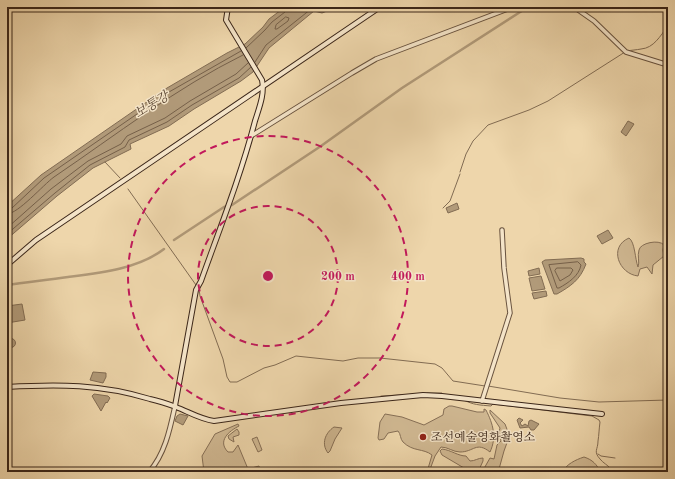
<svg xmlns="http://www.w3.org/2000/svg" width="675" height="479" font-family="'Old Standard TT','Noto Serif KR',serif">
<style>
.green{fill:#d0b892;stroke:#866f56}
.water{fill:#b19a79;stroke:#826c53}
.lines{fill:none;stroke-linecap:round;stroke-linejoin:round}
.shore{stroke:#766049;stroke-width:1}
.stream{stroke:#826c53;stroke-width:1}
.canal{stroke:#b19a79;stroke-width:2.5}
.tertiary-casing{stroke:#68523e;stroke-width:5.5}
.secondary-casing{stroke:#3b2619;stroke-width:6}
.tertiary{stroke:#f4e4c8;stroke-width:3.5}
.secondary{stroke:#f4e4c8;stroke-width:4}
.ring{fill:none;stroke:#c2185b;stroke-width:2;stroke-dasharray:7 5}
.poi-dot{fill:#8f2418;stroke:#f4e4c8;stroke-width:1.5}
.labels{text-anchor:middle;stroke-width:3;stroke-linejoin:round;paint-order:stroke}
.poi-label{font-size:12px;fill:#3b2619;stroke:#f4e4c8;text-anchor:start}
.water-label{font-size:13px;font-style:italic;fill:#5e4936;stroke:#f4e4c8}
.centre{fill:#c2185b;stroke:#f4e4c8;stroke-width:2}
.ring-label{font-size:12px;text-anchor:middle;font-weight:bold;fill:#c2185b;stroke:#f4e4c8;stroke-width:3;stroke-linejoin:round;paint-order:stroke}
</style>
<rect width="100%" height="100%" fill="#eed6ab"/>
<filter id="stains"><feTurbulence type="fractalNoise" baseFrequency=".005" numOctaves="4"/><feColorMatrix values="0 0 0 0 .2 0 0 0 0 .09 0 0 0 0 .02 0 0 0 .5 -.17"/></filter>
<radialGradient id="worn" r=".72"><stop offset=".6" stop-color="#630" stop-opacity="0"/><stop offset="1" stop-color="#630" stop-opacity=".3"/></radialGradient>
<g class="green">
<path d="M629 238C635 242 635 259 638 267 640 262 637 256 639 250 640 243 659 239 664 245L663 250 664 256 653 265 652 274 647 267 640 269 638 276C619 274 608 247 629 238Z"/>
<path d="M449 406H452L477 412H484V409L486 410C493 424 497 437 490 452 476 441 474 452 460 452 453 452 448 447 441 447L435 456 429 472H427L432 455C423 448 413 452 403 442 400 439 401 434 398 431L388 433 384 439 379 440 378 438 380 422 385 414 402 417 424 425 443 415 444 409Z"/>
<polygon points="490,410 505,424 508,432 508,440 504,451 499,469 495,472 482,472 490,458 494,459 497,445 501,441 499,432 500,428 490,413"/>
<path d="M238 424 239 426C229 431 217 441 228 452H233L238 445 248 469 259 466 261 472H259L258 470 252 472H204L202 456 215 434Z"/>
<path d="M334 427 342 428 335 439 330 451 328 453C321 444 325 433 334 427Z"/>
<polygon points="237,429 239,432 239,435 233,437 234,442 229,439 228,436"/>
<polygon points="257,437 262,450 258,452 252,439"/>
<path d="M442 449C451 450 458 456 466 456L470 461C475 461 478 458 483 458V461L478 472H466L464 468 442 455 440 451Z"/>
<path d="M584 457C593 460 596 464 601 472H562C567 464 575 460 584 457Z"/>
</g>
<g class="water">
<polygon points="285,7 337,7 322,13 314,11 269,48 253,72 241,81 194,109 169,126 130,144 131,149 93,168 57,196 7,239 7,206 41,175 167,88 227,53 245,44 263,27 269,19"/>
<polygon points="628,121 634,124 626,136 621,132"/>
<polygon points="457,203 459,209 448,213 446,208"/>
<polygon points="608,230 613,238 602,244 597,236"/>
<path d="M581 258 584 259V262L586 264C580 280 571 286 557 294H554L542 262 545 260Z"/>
<polygon points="539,268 540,274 529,276 528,271"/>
<polygon points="541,276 545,289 532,291 529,278"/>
<polygon points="546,291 547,296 534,299 532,293"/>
<polygon points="22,304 25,320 7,323 7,306"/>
<circle cx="11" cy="343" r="4.5"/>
<polygon points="93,372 106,373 106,377 103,383 90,380"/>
<polygon points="94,394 108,396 110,398 107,403 106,402 101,411 92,396"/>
<polygon points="180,414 188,416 183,425 175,421 177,416"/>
<polygon points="519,418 523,420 520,423 522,426 525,424 528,426 529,421 531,420 539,424 534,430 531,430 529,427 520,428 517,420"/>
</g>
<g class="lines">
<g class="shore">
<polygon points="286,17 289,18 288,21 277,29 275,29 276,25"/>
<polyline points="246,48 265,30 272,22 285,12 287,7"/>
<path d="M255 62 266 45 311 9C316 6 321 9 326 7"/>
<polyline points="7,209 12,208 44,178 169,92 241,51"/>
<path d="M7 214C18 214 43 185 54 177 116 135 176 88 243 55"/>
<polyline points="7,228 51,189 88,161 121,144 127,136 165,118 190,101 236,74 248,63"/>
<polyline points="7,234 55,193 90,165 125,147 129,140 167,122 192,105 239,78 251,67"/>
<path d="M578 262 581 265C579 276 568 283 559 288H557L549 265Z"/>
<polygon points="557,268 571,268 573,270 570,275 560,281 555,271"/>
</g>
<g class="stream">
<path d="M627 51C632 50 636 50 641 49 654 48 660 36 668 26"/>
<polyline points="105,162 120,178"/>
<polyline points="460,172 466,154 473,141 488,125 529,110 548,101 625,52"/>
<polyline points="128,189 196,285"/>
<polyline points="443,208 450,201 460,174"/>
<polyline points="199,289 200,296 223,359 227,377 230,382 237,382 264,368 275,365 296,356 343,361 358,358 380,358 435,364 442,368 453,381 485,386"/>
<polyline points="488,386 560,398 599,402 668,400"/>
<polyline points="427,393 442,393 442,394"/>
<polyline points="381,396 418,394"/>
<path d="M464 400C473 405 480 405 491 406L493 404 592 416 599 420 600 422C599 429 599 435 598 441 598 450 593 451 600 459 603 463 608 465 612 470H624L668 467"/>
<polyline points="598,454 601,456 615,458"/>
</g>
<g class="canal">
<polyline points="174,240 224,207 232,205 321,146 402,88 528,7"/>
<path d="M7 285C27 282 48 280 68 277 100 273 138 269 164 249"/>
</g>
<g class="tertiary-casing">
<g id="tertiary">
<polyline points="574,7 594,21 626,52 668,65"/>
<polyline points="251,136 352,73 376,59 513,7"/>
<polyline points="482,401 510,313 504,268 502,230"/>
<path d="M149 472C165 454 170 429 175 406"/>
</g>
</g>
<g class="secondary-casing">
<g id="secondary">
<polyline points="7,265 36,240 380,7"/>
<path d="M7 387C58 384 101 384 150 399 159 401 168 404 176 407 189 412 200 419 214 421L341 403 423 395 442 396 602 414"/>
<path d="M175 406 196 290 201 281C220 228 241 175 255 121 259 108 265 94 262 80L226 20 228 7"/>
</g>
</g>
<use href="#tertiary" class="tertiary"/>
<use href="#secondary" class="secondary"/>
</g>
<g class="ring">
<circle cx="268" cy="276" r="70"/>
<circle cx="268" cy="276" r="140"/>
</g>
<circle class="poi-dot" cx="423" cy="437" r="4"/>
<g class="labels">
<g class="poi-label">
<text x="431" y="441">조선예술영화촬영소</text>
</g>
<g class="water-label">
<text transform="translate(151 104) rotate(-31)" y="5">보통강</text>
</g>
</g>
<circle cx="268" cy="276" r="6" class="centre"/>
<g class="ring-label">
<text x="338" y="280">200 m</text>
<text x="408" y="280">400 m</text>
</g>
<rect width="675" height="479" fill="none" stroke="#eed6ab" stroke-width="24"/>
<rect x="8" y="8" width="659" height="463" fill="none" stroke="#3b2619" stroke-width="2"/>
<rect x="12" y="12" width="651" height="455" fill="none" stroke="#3b2619"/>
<rect width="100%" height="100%" filter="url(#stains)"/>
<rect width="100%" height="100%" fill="url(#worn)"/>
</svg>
